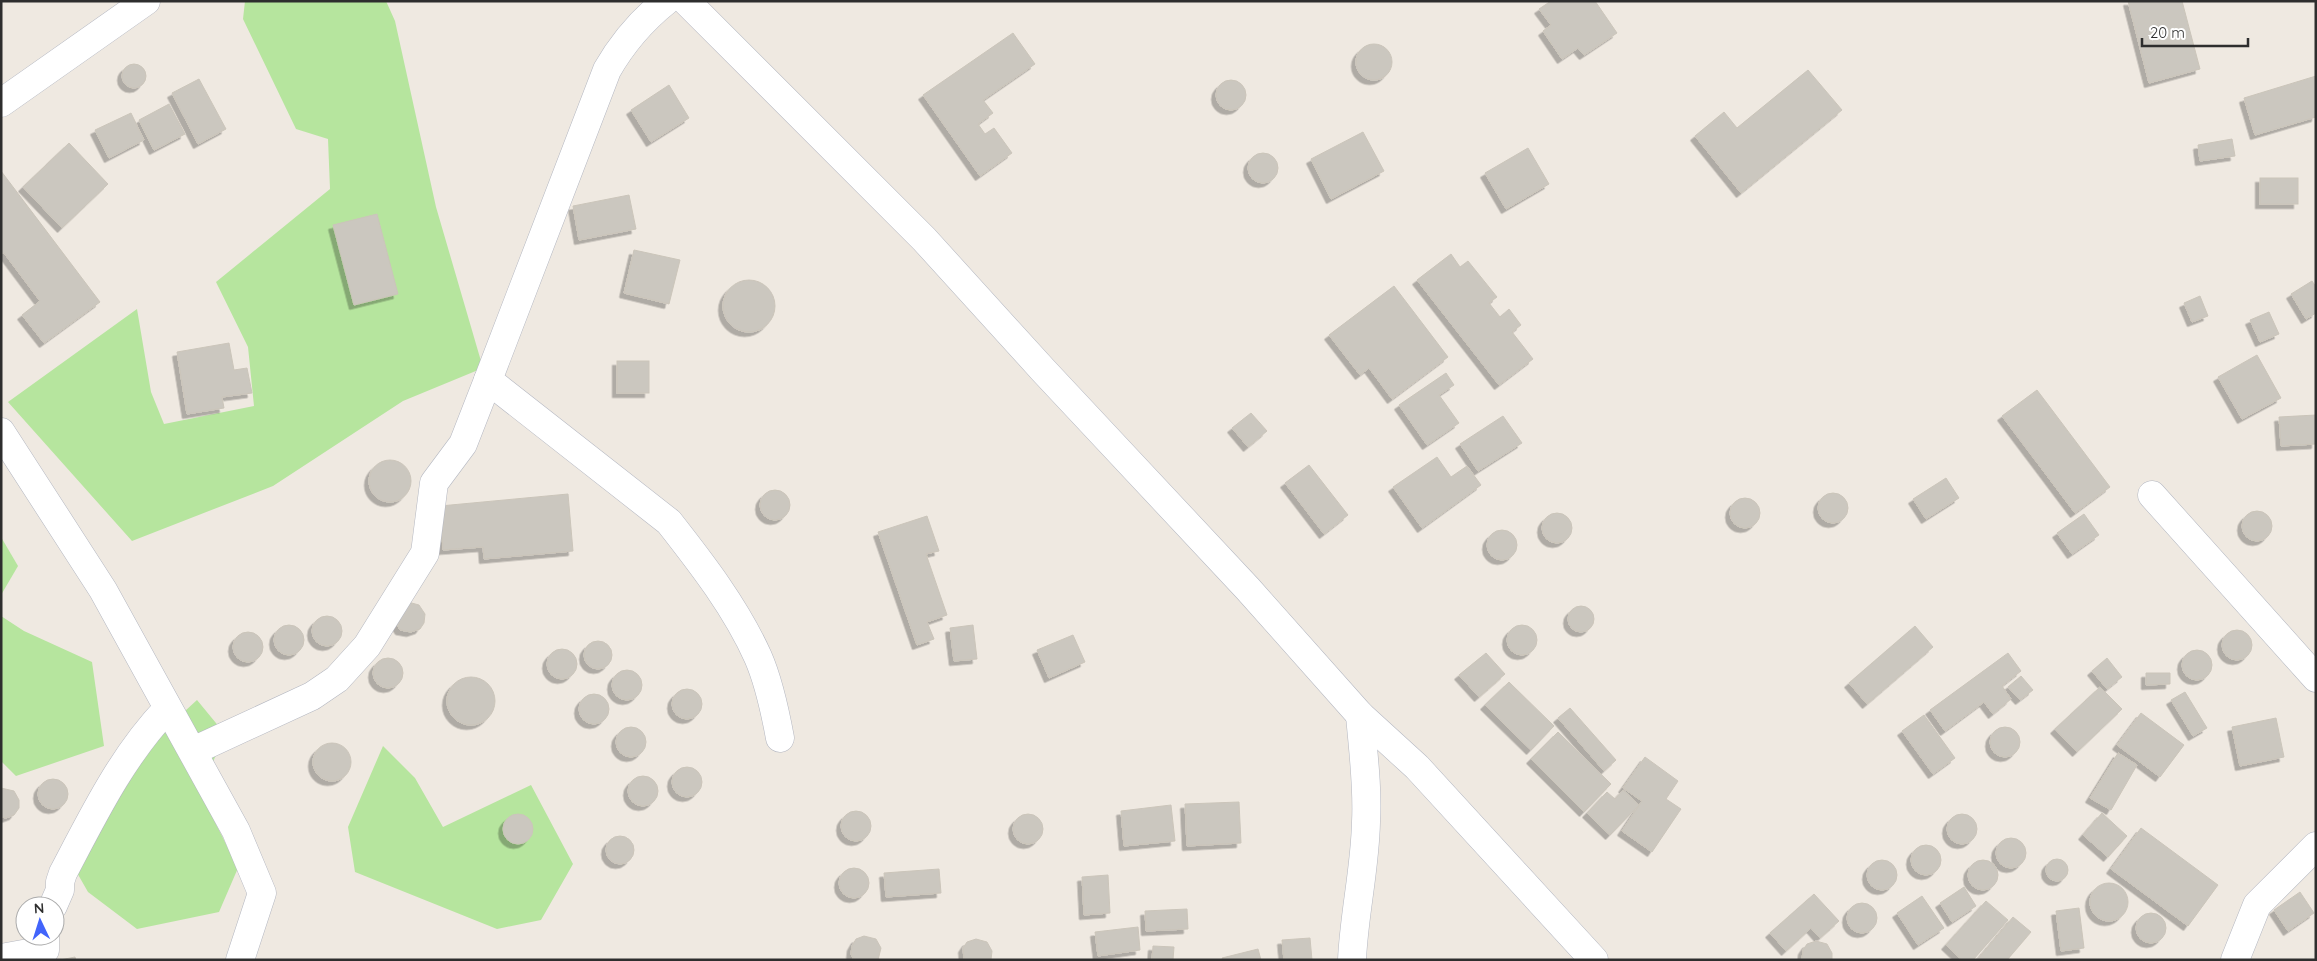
<svg xmlns="http://www.w3.org/2000/svg" width="2317" height="961" font-family="Quicksand,sans-serif">
<style>
.green{fill:#b6e59e}
.building{fill:#cbc7bf;stroke:#cbc5ba;filter:url(#shadow)}
.lines{fill:none;stroke-linecap:round;stroke-linejoin:round}
.minor-casing{stroke:#b4b7c1;stroke-width:29}
.tertiary-casing{stroke:#b4b7c1;stroke-width:29}
.secondary-casing{stroke:#b4b7c1;stroke-width:29}
.minor{stroke:#fff;stroke-width:28}
.tertiary{stroke:#fff;stroke-width:28}
.secondary{stroke:#fff;stroke-width:28}
</style>
<defs>
<filter id="shadow"><feDropShadow dx="-4.5" dy="4.5" stdDeviation="0" flood-color="#0004"/></filter>
</defs>
<rect width="100%" height="100%" fill="#efe9e1"/>
<g class="green">
<polygon points="245,1 386,1 395,21 436,207 483,368 403,401 273,486 132,541 8,402 137,309 151,392 164,424 254,406 248,347 216,282 330,189 328,139 296,129 243,19"/>
<polygon points="1,537 18,566 1,595"/>
<polygon points="1,616 24,631 92,662 104,746 16,776 1,761"/>
<polygon points="197,700 225,734 200,792 238,868 219,912 137,929 88,892 68,857 136,756"/>
<polygon points="383,746 415,778 443,827 531,785 573,864 541,920 497,929 355,872 348,827"/>
</g>
<g class="building">
<polygon points="1551,1 1595,1 1617,33 1584,55 1578,48 1562,59 1543,31 1551,25 1539,9"/>
<polygon points="2128,1 2182,1 2200,69 2149,83"/>
<polygon points="1013,33 1035,64 983,100 993,113 978,124 985,134 994,128 1012,153 980,176 923,95"/>
<circle cx="1374" cy="62" r="18"/>
<circle cx="134" cy="76" r="12"/>
<polygon points="1808,70 1842,110 1741,193 1695,136 1724,112 1737,128"/>
<polygon points="2316,76 2316,117 2255,135 2244,98"/>
<polygon points="199,79 226,129 198,144 172,93"/>
<circle cx="1231" cy="95" r="15"/>
<polygon points="669,85 689,118 651,142 631,110"/>
<polygon points="169,104 185,134 154,150 139,120"/>
<polygon points="131,113 144,140 109,158 95,130"/>
<polygon points="1363,132 1384,171 1331,199 1311,159"/>
<polygon points="2232,139 2235,156 2200,161 2198,145"/>
<polygon points="69,143 108,184 62,228 23,187"/>
<polygon points="1528,148 1549,184 1506,209 1485,173"/>
<circle cx="1263" cy="168" r="15"/>
<polygon points="1,171 100,302 44,343 22,315 40,301 4,253 1,254"/>
<rect x="2260" y="178" width="38" height="26"/>
<polygon points="629,195 636,229 579,240 573,206"/>
<polygon points="377,214 398,294 354,305 333,225"/>
<polygon points="634,250 680,260 669,304 624,293"/>
<polygon points="1451,254 1460,267 1468,261 1497,297 1489,303 1500,317 1509,309 1521,325 1512,332 1533,359 1499,385 1417,280"/>
<circle cx="749" cy="306" r="26"/>
<polygon points="2312,281 2316,287 2316,313 2306,319 2291,294"/>
<polygon points="1394,286 1448,357 1392,399 1369,368 1360,375 1329,335"/>
<polygon points="2200,296 2208,316 2192,322 2184,303"/>
<polygon points="2269,312 2279,334 2260,342 2250,320"/>
<polygon points="229,343 234,370 247,368 252,393 222,397 224,408 187,414 177,352"/>
<polygon points="2257,355 2281,398 2242,419 2218,377"/>
<rect x="617" y="361" width="32" height="32"/>
<polygon points="1446,373 1454,385 1439,395 1459,423 1427,445 1399,405"/>
<polygon points="2037,390 2110,487 2075,513 2002,416"/>
<polygon points="1251,413 1267,431 1248,447 1232,428"/>
<polygon points="2316,415 2316,444 2281,446 2279,417"/>
<polygon points="1503,416 1522,443 1478,471 1460,444"/>
<polygon points="1437,457 1451,477 1467,466 1481,485 1422,528 1393,487"/>
<circle cx="390" cy="481" r="21"/>
<polygon points="1309,465 1348,515 1324,534 1285,483"/>
<polygon points="1946,478 1959,498 1926,519 1913,499"/>
<circle cx="775" cy="505" r="15"/>
<circle cx="1833" cy="508" r="15"/>
<polygon points="568,494 573,551 484,559 483,547 443,550 440,506"/>
<circle cx="1745" cy="513" r="15"/>
<circle cx="2257" cy="526" r="15"/>
<circle cx="1557" cy="528" r="15"/>
<polygon points="2084,514 2099,535 2072,554 2057,533"/>
<polygon points="927,516 939,551 926,554 947,615 927,622 934,639 917,645 878,532"/>
<circle cx="1502" cy="545" r="15"/>
<polygon points="408,602 419,605 425,614 424,623 420,629 411,632 400,630 394,620"/>
<circle cx="1581" cy="619" r="13"/>
<circle cx="327" cy="631" r="15"/>
<polygon points="973,625 977,659 954,661 950,628"/>
<circle cx="1522" cy="640" r="15"/>
<circle cx="289" cy="640" r="15"/>
<polygon points="1915,626 1933,647 1867,704 1849,683"/>
<circle cx="2237" cy="645" r="15"/>
<circle cx="248" cy="647" r="15"/>
<polygon points="1073,635 1085,662 1049,678 1037,650"/>
<circle cx="598" cy="655" r="14"/>
<circle cx="562" cy="664" r="15"/>
<circle cx="2197" cy="665" r="15"/>
<polygon points="1486,653 1505,674 1479,697 1459,675"/>
<polygon points="2008,653 2021,671 2002,686 2011,699 1993,714 1984,702 1945,731 1930,710"/>
<polygon points="2107,658 2122,677 2107,689 2092,671"/>
<circle cx="388" cy="673" r="15"/>
<circle cx="627" cy="685" r="15"/>
<polygon points="2146,673 2170,673 2170,684 2146,685"/>
<polygon points="2021,676 2033,690 2020,700 2008,687"/>
<circle cx="471" cy="701" r="24"/>
<polygon points="1509,682 1554,726 1531,750 1485,705"/>
<polygon points="2100,687 2122,709 2077,752 2055,729"/>
<circle cx="687" cy="704" r="15"/>
<polygon points="2185,692 2207,728 2193,736 2171,700"/>
<circle cx="594" cy="709" r="15"/>
<polygon points="1570,708 1616,760 1604,771 1558,718"/>
<polygon points="2141,713 2184,745 2160,777 2117,745"/>
<polygon points="1924,715 1955,758 1933,774 1902,731"/>
<polygon points="2276,718 2284,757 2240,766 2232,727"/>
<circle cx="631" cy="742" r="15"/>
<circle cx="2005" cy="742" r="15"/>
<polygon points="1558,732 1611,784 1584,812 1531,759"/>
<circle cx="332" cy="762" r="19"/>
<polygon points="2118,753 2137,765 2111,810 2090,798"/>
<polygon points="1645,757 1678,781 1666,799 1681,809 1652,852 1622,831 1642,801 1623,788"/>
<circle cx="687" cy="782" r="15"/>
<circle cx="643" cy="791" r="15"/>
<circle cx="53" cy="794" r="15"/>
<polygon points="1,788 14,791 19,800 19,808 14,815 6,818 1,817"/>
<polygon points="1623,790 1639,805 1610,835 1587,813 1607,792 1615,799"/>
<polygon points="1239,802 1241,843 1187,846 1185,804"/>
<polygon points="1171,805 1175,841 1124,846 1121,811"/>
<circle cx="856" cy="826" r="15"/>
<polygon points="2102,813 2127,836 2108,857 2083,835"/>
<circle cx="518" cy="829" r="15"/>
<circle cx="1028" cy="829" r="15"/>
<circle cx="1962" cy="829" r="15"/>
<polygon points="2141,828 2218,885 2188,926 2111,869"/>
<circle cx="620" cy="850" r="14"/>
<circle cx="2011" cy="853" r="15"/>
<circle cx="1926" cy="860" r="15"/>
<circle cx="2057" cy="870" r="11"/>
<circle cx="1882" cy="875" r="15"/>
<circle cx="1983" cy="875" r="15"/>
<circle cx="854" cy="883" r="15"/>
<polygon points="939,869 941,893 886,897 884,873"/>
<polygon points="1108,875 1110,913 1084,915 1082,877"/>
<circle cx="2109" cy="902" r="19"/>
<polygon points="1964,887 1976,906 1952,922 1940,903"/>
<polygon points="2300,892 2314,913 2288,931 2274,910"/>
<polygon points="1814,894 1839,921 1820,938 1811,928 1786,951 1770,933"/>
<polygon points="1922,896 1944,928 1918,945 1897,913"/>
<polygon points="1986,901 2008,920 1973,960 1962,960 1946,945"/>
<circle cx="1862" cy="918" r="15"/>
<polygon points="2079,908 2084,948 2061,951 2056,911"/>
<polygon points="1187,909 1188,929 1146,931 1145,911"/>
<circle cx="2151" cy="928" r="15"/>
<polygon points="2013,917 2031,932 2007,960 1977,960"/>
<polygon points="1138,927 1140,950 1098,956 1095,932"/>
<polygon points="864,936 876,939 881,948 878,960 854,960 851,954 852,946 856,939"/>
<polygon points="1310,938 1312,960 1284,960 1282,940"/>
<polygon points="976,939 987,942 992,951 991,960 964,960 963,948 967,942"/>
<polygon points="1816,941 1827,944 1832,953 1832,960 1802,960 1803,950 1807,944"/>
<polygon points="1153,946 1174,947 1173,960 1152,960"/>
<polygon points="1258,949 1261,960 1223,960 1222,958"/>
<polygon points="75,957 76,960 60,960"/>
</g>
<g class="lines">
<g class="minor-casing">
<g id="minor">
<path d="M666 1C641 21 623 42 607 70L488 380 669 522C702 564 736 608 758 657 769 682 775 711 780 738"/>
<polyline points="1,432 103,590 236,831 262,893 240,960"/>
<polyline points="2152,495 2316,678"/>
<polyline points="193,751 312,696 337,679 367,646 425,553 434,483 463,444 488,380"/>
<path d="M53 906 60 890V882L63 873C93 816 122 756 167 709"/>
<polyline points="1,958 45,950 45,936"/>
<path d="M1352 960C1354 914 1365 869 1366 822 1368 787 1363 751 1360 715"/>
<polyline points="2235,960 2257,905 2316,846"/>
</g>
</g>
<g class="tertiary-casing">
<polyline id="tertiary" points="686,1 924,239 1043,370 1248,589 1360,715 1417,767 1594,960"/>
</g>
<g class="secondary-casing">
<polyline id="secondary" points="1,103 146,1"/>
</g>
<use href="#minor" class="minor"/>
<use href="#tertiary" class="tertiary"/>
<use href="#secondary" class="secondary"/>
</g>
<rect width="2317" height="961" fill="none" stroke="#2e2e2e" stroke-width="5"/>
<g transform="translate(40 921) rotate(356)"><circle r="24" fill="#ffffff" stroke="#ababab"/>
<path d="M0-4L9 19L0 12L-9 19Z" fill="#4264fb"/>
<text y="-8" font-size="14" font-weight="bold" text-anchor="middle" fill="#2e2e2e">N</text>
</g>
<path d="M2142 38v8h106v-8" fill="none" stroke="#2e2e2e" stroke-width="2.5"/>
<text x="2150" y="38" font-size="15" fill="#2e2e2e" stroke="#ffffff" stroke-width="4" paint-order="stroke">20 m</text>
</svg>
